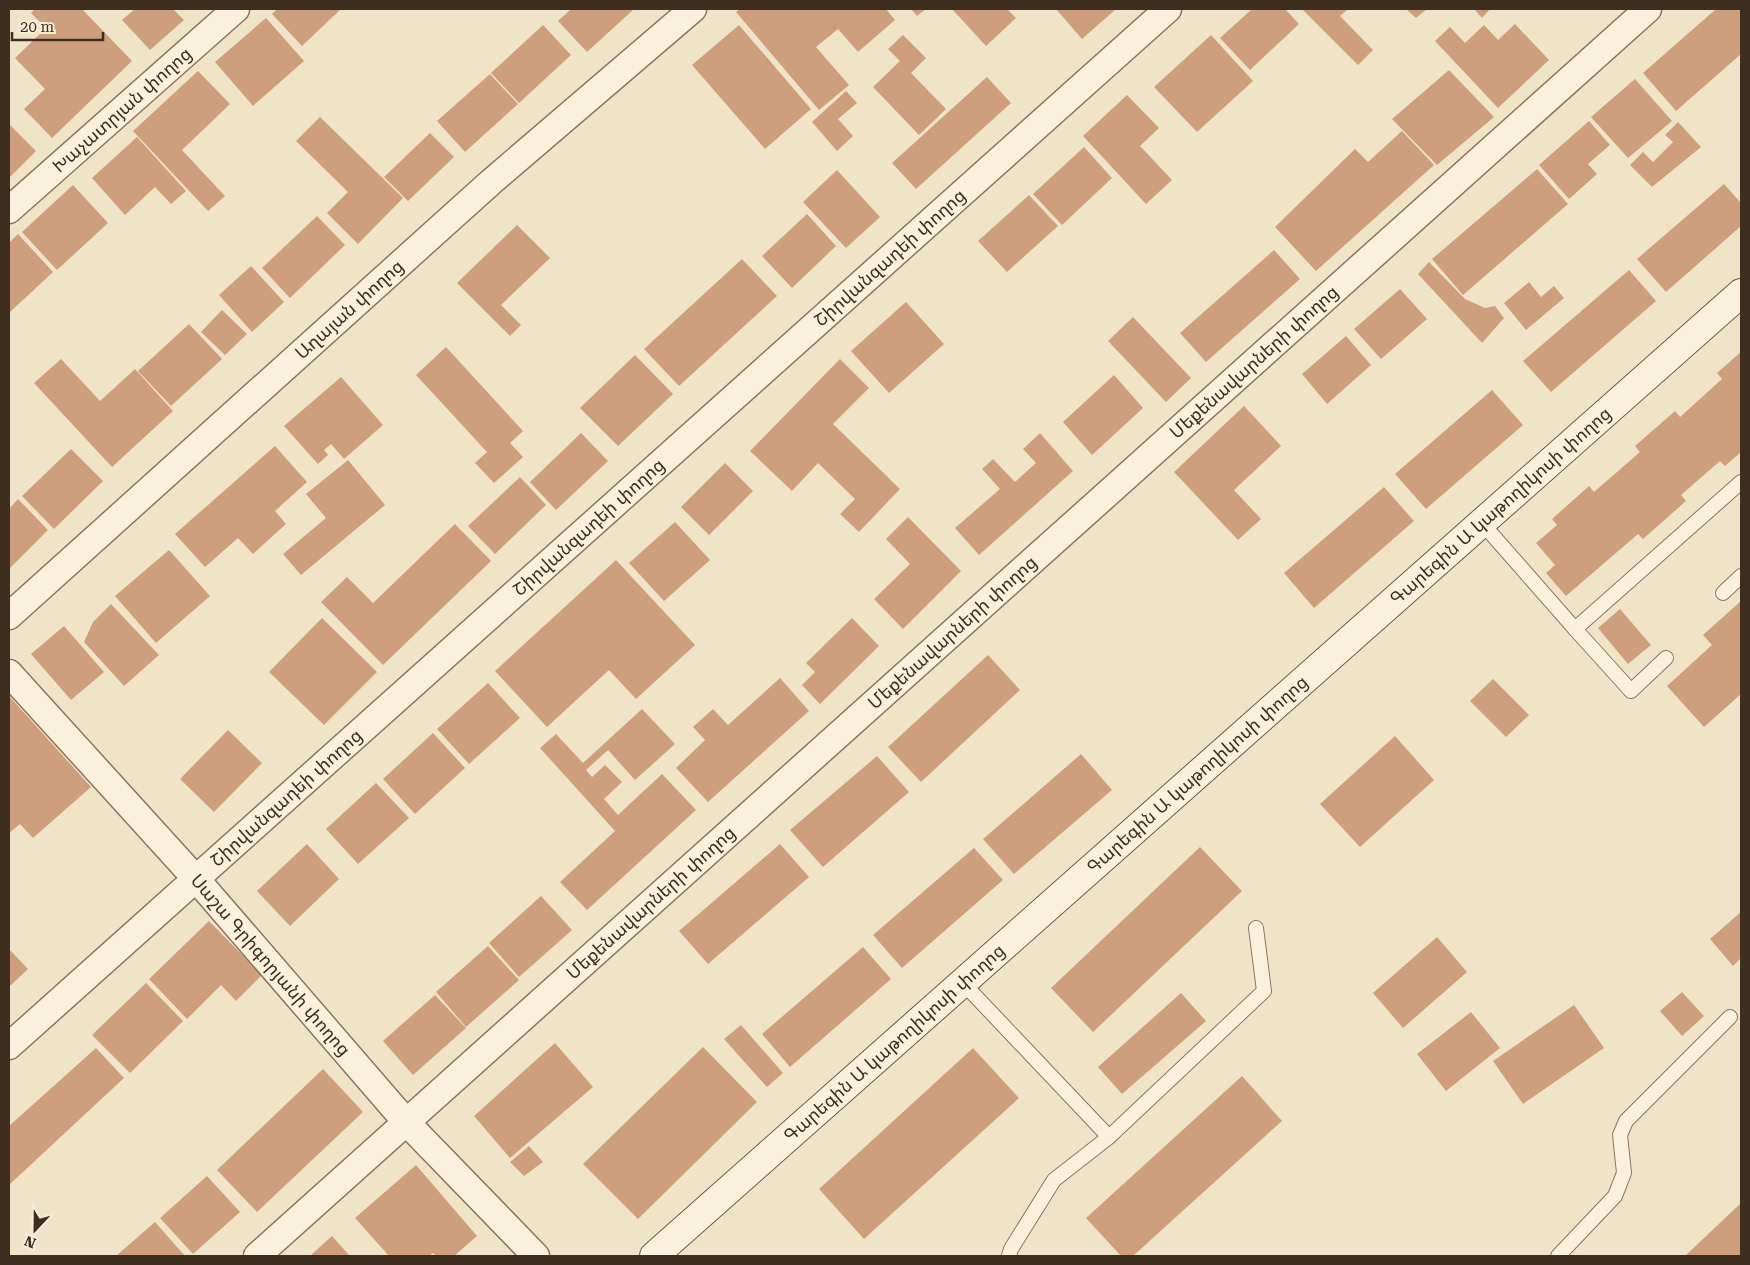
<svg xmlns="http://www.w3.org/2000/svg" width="1750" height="1265" font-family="'Roboto Serif','Noto Sans Armenian',serif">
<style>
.building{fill:#cf9f7d}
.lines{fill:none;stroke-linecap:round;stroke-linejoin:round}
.lane-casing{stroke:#8d765c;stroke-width:16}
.street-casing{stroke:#8d765c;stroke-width:29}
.secondary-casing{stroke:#6f573f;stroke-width:30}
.lane{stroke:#faf1dc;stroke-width:14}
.street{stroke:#faf1dc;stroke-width:26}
.secondary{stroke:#faf1dc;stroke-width:28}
.labels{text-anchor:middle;stroke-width:5;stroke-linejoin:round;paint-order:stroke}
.street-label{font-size:18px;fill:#3d2e20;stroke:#f7eed8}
</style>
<rect width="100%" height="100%" fill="#f0e4c8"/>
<g class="building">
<polygon points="35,9 82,9 132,61 52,138 24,109 45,89 15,58 46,28 31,13"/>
<polygon points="135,9 173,9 184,20 150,50 122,20"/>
<polygon points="277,9 341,9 302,46 272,14"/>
<polygon points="571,9 634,9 587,52 558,21"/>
<polygon points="740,9 886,9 895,20 858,52 838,29 816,47 849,85 819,110 736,12"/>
<polygon points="911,9 926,9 917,16"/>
<polygon points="952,9 1007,9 1016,18 986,46"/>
<polygon points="1056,9 1116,9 1082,39"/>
<polygon points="1252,9 1285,9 1299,24 1250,70 1220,38"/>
<polygon points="1302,9 1348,9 1340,16 1373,50 1358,65"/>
<polygon points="1406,9 1427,9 1416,18"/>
<polygon points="1474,9 1490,9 1482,18"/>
<polygon points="1716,9 1741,9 1741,54 1676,111 1643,73"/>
<polygon points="266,18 304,61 253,106 215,62"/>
<polygon points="1515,24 1549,60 1498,108 1435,41 1450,27 1465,43 1484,25 1498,40"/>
<polygon points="543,25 571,55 519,103 491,73"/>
<polygon points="739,25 811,109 765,149 692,65"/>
<polygon points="903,35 926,58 911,73 946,109 919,135 873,87 900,61 888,49"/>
<polygon points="1211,35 1253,81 1197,132 1154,87"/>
<polygon points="1449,70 1494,117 1437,165 1392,119"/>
<polygon points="198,71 230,104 182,150 225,196 208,211 133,131"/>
<polygon points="490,74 518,104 465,152 437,121"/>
<polygon points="987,77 1011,103 916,189 892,163"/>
<polygon points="1635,79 1672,121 1628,158 1591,117"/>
<polygon points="846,91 857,103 838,119 853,136 837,151 812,122"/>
<polygon points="1127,95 1159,128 1140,146 1172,180 1146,204 1083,136"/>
<polygon points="320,117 403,198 358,244 327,213 348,192 296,141"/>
<polygon points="1589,121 1610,145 1588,164 1597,174 1569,199 1539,165"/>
<polygon points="1678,122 1701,147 1652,187 1630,165 1643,152 1653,162 1673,142 1665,135"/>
<polygon points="9,124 36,151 9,178"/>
<polygon points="1402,131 1434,165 1316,271 1275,227 1355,149 1368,162"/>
<polygon points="430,133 454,157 408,201 384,177"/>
<polygon points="137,137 186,191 171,204 155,187 125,215 92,178"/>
<polygon points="1084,147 1112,178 1062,225 1033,194"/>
<polygon points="1537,169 1568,204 1463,295 1432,259"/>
<polygon points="837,170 880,217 846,248 803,202"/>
<polygon points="1724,184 1741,203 1741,226 1666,292 1637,259"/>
<polygon points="73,185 108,223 57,270 22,232"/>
<polygon points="1029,195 1058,226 1007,272 978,241"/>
<polygon points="807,214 836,246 792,288 762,256"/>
<polygon points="317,216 345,245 290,298 262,268"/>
<polygon points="517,225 550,258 501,305 521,325 510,336 457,283"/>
<polygon points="18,234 53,272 9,313 9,243"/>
<polygon points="1274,250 1300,279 1206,362 1180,333"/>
<polygon points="742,259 777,296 679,386 644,349"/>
<polygon points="1429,262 1465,299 1485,308 1495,306 1504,318 1482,343 1418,274"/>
<polygon points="251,266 284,302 252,332 219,295"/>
<polygon points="1629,270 1656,301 1551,392 1523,361"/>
<polygon points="1529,282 1541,297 1554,286 1564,298 1526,330 1504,303"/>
<polygon points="1400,289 1427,319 1381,359 1354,329"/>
<polygon points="906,302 944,344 889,393 851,351"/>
<polygon points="222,310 247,334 225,355 201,332"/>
<polygon points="1133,317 1191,378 1166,402 1108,341"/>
<polygon points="189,324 222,359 171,406 138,371"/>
<polygon points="1346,336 1371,365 1327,404 1302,374"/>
<polygon points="446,347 523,431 510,443 523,457 494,483 475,463 487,452 416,375"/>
<polygon points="1741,352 1741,452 1725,466 1720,461 1681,495 1686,501 1643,539 1638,534 1566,596 1546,573 1555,565 1536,543 1557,525 1552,519 1589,486 1594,492 1640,452 1635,446 1675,411 1680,417 1722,379 1717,373"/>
<polygon points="635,355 673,394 618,446 580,408"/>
<polygon points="61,359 100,401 135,369 173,411 112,467 34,383"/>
<polygon points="840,359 869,388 833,424 900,489 859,532 840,514 855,499 818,463 792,491 750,451"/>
<polygon points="1114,375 1143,408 1092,455 1063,422"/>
<polygon points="341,377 383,425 344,459 331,444 324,450 328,455 318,464 284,426"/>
<polygon points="1492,390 1523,425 1426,509 1395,474"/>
<polygon points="1244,406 1281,446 1234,490 1261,519 1238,540 1174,472"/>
<polygon points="581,433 608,461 556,510 530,482"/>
<polygon points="1040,433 1073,471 979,555 955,528 1000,489 982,469 993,459 1015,482 1036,463 1023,449"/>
<polygon points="275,446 307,482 275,511 286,524 253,554 238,538 205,567 175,534"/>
<polygon points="71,449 103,481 54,529 22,496"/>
<polygon points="348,460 385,505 301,575 283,554 326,518 306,494"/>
<polygon points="725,463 753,491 709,535 681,507"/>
<polygon points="520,477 546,505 495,554 468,526"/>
<polygon points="1384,487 1414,521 1314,608 1284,573"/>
<polygon points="18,499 48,530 9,569 9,509"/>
<polygon points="908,517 961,571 903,629 874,599 910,564 886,539"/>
<polygon points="675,522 710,560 664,601 629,563"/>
<polygon points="455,524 491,561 383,665 321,602 347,577 373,603"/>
<polygon points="169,550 210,596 156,643 115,596"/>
<polygon points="616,560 695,645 636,699 609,670 547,727 495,671"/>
<polygon points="1741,601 1741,694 1704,727 1667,686 1712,645 1703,635"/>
<polygon points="111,604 159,655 124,686 84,642 93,622"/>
<polygon points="1620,609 1651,645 1628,664 1598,628"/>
<polygon points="322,618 377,672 324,725 269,672"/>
<polygon points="852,618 879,646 820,704 802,685 815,672 806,663"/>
<polygon points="64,626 104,672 71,700 31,654"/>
<polygon points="988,655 1020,690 921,782 888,747"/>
<polygon points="780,678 809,711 708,802 676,768 705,740 693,727 713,709 728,725"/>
<polygon points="1493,679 1529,715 1506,737 1470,701"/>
<polygon points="488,683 520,718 469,764 437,729"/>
<polygon points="9,696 91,787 33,838 20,824 9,833"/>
<polygon points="642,709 675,744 635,780 608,750 586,770 592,777 605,765 622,782 604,799 618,815 662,774 696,810 587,910 560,882 615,831 540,748 556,734 583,763"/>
<polygon points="228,730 262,763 214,812 180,779"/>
<polygon points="433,733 465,768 415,814 383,779"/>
<polygon points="1395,736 1434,780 1360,847 1320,804"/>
<polygon points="1081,754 1112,790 1014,874 983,839"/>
<polygon points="877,756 909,792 823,867 790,830"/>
<polygon points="376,783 409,818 358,864 326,829"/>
<polygon points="307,844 339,879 290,926 257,891"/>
<polygon points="780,844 809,877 708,964 679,931"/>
<polygon points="1200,847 1242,891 1093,1032 1051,988"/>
<polygon points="974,848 1003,880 902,968 873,935"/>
<polygon points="541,896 572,930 519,977 489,943"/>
<polygon points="1741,912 1741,958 1733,966 1710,939"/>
<polygon points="209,921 262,975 236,1001 221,985 187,1019 149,979"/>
<polygon points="1437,937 1467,972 1403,1028 1373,993"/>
<polygon points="488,946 519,980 466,1027 436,992"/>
<polygon points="863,947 891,979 790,1067 762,1034"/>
<polygon points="9,949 28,969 9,987"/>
<polygon points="146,983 183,1021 130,1073 92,1035"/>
<polygon points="1682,992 1704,1016 1682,1036 1660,1011"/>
<polygon points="1181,993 1206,1021 1122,1094 1098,1067"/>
<polygon points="435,995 466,1028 413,1075 383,1041"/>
<polygon points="1574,1005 1604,1048 1523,1104 1493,1061"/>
<polygon points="1471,1012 1500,1048 1446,1091 1417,1054"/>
<polygon points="741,1025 783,1073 767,1087 724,1039"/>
<polygon points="555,1043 593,1087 510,1158 474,1116"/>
<polygon points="703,1047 757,1102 638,1219 583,1164"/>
<polygon points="96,1048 124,1078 9,1185 9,1126"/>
<polygon points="973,1048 1019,1098 864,1239 819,1189"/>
<polygon points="323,1069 363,1112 257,1212 217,1170"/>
<polygon points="1242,1076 1282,1121 1133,1256 1121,1256 1086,1218"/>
<polygon points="529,1146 543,1162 524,1176 510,1162"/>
<polygon points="416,1165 477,1236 454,1256 436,1256 433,1253 429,1256 389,1256 355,1218"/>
<polygon points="207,1176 240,1212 193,1254 160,1218"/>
<polygon points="1741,1203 1741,1256 1685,1256"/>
<polygon points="155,1222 185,1256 116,1256"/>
<polygon points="332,1236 350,1256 310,1256"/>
</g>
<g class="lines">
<g class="lane-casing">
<g id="lane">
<polyline points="1481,522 1575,629 1741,482"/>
<polyline points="1723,593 1741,576"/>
<polyline points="1575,629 1631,691 1666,658"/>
<polyline points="963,983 1109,1137 1264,991 1256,928"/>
<polyline points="1009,1256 1011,1249 1054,1180 1109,1137"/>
<polyline points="1558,1256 1615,1196 1624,1173 1620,1135 1626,1121 1730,1017"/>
</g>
</g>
<g class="street-casing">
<g id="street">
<path id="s1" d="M9 210 236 9"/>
<path id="s2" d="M9 616 491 182 693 9"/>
<path id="s3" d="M9 673 197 880 407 1123 536 1256"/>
<path id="s4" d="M9 1046 1168 9"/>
<path id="s5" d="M257 1256 1648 9"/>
</g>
</g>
<g class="secondary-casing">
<g id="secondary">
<path id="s6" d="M654 1256 1741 293"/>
</g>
</g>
<use href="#lane" class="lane"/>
<use href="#street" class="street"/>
<use href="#secondary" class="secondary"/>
</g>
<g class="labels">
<g class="street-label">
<text dy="6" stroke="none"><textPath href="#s1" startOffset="151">Խաչատրյան փողոց</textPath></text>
<text dy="6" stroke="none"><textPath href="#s4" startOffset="1182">Շիրվանզադեի փողոց</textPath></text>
<text dy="6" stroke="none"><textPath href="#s2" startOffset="458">Աղայան փողոց</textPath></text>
<text dy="6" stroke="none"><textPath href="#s5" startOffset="1339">Մեքենավարների փողոց</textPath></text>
<text dy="6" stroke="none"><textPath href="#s6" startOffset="1131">Գարեգին Ա կաթողիկոսի փողոց</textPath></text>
<text dy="6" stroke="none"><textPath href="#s4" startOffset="778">Շիրվանզադեի փողոց</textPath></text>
<text dy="6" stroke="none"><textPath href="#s5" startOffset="934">Մեքենավարների փողոց</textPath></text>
<text dy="6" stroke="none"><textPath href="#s6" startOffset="726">Գարեգին Ա կաթողիկոսի փողոց</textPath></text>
<text dy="6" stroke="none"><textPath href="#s4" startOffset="372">Շիրվանզադեի փողոց</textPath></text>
<text dy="6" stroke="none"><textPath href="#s5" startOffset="529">Մեքենավարների փողոց</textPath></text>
<text dy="6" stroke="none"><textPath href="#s3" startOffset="392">Սաշա Գրիգորյանի փողոց</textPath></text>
<text dy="6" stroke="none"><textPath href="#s6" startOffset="321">Գարեգին Ա կաթողիկոսի փողոց</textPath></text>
</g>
</g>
<rect width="1750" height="1265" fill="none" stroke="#3d2e20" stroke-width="20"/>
<g transform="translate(35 1230) rotate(202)" stroke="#f7eed8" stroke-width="4" paint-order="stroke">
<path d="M0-4L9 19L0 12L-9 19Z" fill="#3d2e20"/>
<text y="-8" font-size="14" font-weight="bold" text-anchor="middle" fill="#3d2e20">N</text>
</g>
<path d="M12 32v8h91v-8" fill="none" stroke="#3d2e20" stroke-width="2.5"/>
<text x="20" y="32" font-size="15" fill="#3d2e20" stroke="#f7eed8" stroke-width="4" paint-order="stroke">20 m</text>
</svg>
